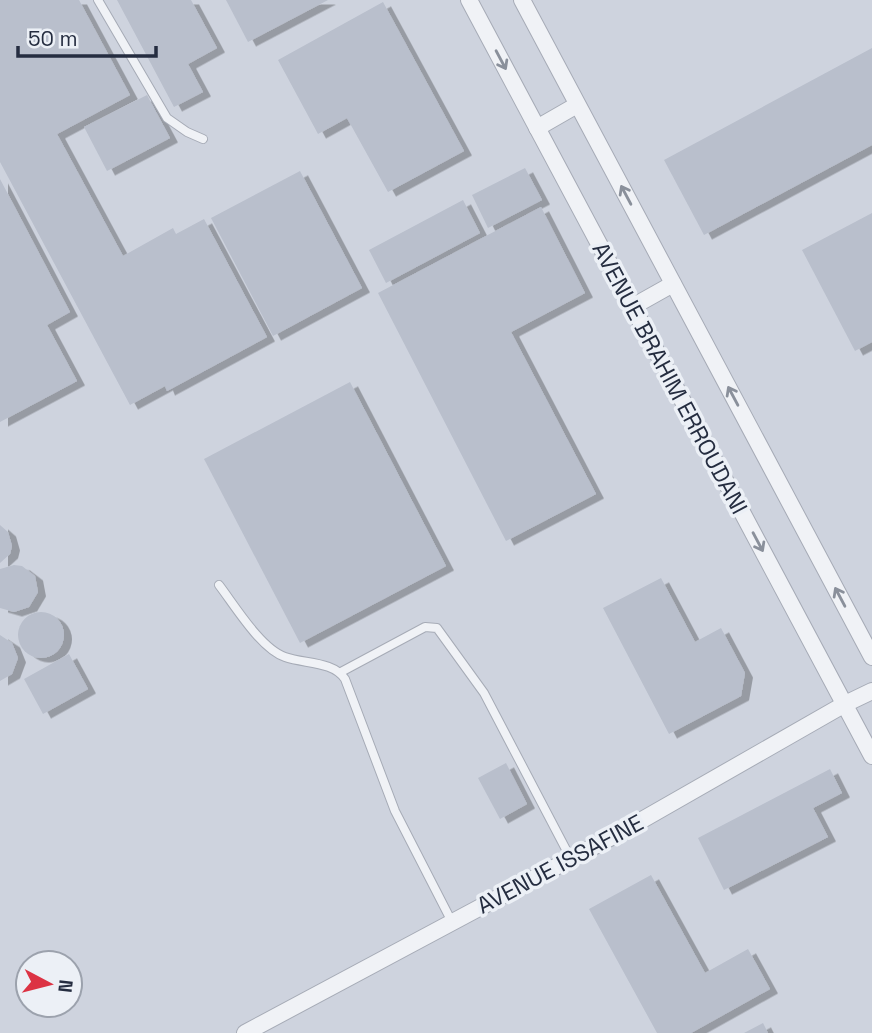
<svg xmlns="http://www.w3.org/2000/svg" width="872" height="1033" font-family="'Space Grotesk',sans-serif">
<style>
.built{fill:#ced3de;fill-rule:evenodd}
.building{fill:#b9bfcc;filter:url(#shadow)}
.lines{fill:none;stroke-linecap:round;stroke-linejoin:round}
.lane-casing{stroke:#a6abb6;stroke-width:10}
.street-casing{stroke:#a6abb6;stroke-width:18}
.lane{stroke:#f0f2f6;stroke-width:8}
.street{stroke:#f0f2f6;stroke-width:16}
.oneway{stroke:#8a909b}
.labels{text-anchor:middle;stroke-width:7;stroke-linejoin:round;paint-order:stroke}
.street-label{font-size:23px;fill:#252d40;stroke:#ecf0f6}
</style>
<defs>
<filter id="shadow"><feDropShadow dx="8" dy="4.5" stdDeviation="0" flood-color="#0004"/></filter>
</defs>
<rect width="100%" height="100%" fill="#dde1e8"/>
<path class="built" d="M0 0H872V1033H0ZM28 963H70V1005H28Z"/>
<g class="building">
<polygon points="0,0 79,0 130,95 57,134 123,256 173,228 176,234 204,219 267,337 167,391 165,386 130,405 0,162"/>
<polygon points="117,0 191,0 217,48 188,64 203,92 174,107"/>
<polygon points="226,0 328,0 248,42"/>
<polygon points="383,2 464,151 388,192 347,118 318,134 278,60"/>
<polygon points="872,48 872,145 704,235 664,160"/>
<polygon points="147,95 170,138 107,171 84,127"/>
<polygon points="525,168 542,200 488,228 472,195"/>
<polygon points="300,171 362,288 273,336 211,218"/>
<polygon points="0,179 70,312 47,325 77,381 0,422"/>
<polygon points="463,200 480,233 386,283 369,250"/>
<polygon points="541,207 585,293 511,332 596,494 506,541 378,293"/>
<polygon points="872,213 872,342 855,351 802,250"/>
<polygon points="350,382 446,566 300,643 204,459"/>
<polygon points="0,525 8,532 12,546 10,554 0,563"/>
<polygon points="14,565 22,566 35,576 38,592 29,607 14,612 0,608 0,569"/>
<polygon points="661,578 695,642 721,628 745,673 741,696 669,734 603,608"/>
<circle cx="41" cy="635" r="23"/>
<polygon points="0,635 12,643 18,658 12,674 0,681"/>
<polygon points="69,654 88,689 43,714 24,679"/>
<polygon points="506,763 527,804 500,819 478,778"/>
<polygon points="830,769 842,793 813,808 828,837 724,890 698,838"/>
<polygon points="651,875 705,973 748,949 770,989 691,1033 657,1033 589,909"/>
<polygon points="763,1023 768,1033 744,1033"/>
</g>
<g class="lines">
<g class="lane-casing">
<g id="lane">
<polyline points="98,0 167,118 187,132 203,139"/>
<path d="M219 585C235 606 261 649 285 657 305 664 333 661 345 679L395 811 452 922"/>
<polyline points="341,672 425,627 437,628 484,693 571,859"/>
</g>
</g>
<g class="street-casing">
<g id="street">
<polyline points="469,0 872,756"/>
<polyline points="522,0 872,657"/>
<polyline points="537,128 577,105"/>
<polyline points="632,307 673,284"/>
<polyline points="245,1033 621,832 845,704 872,691"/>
</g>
</g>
<use href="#lane" class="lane"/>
<use href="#street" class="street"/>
</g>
<defs><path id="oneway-shaft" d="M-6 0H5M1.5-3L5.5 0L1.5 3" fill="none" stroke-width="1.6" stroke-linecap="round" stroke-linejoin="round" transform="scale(1.75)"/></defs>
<g class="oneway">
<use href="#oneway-shaft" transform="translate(501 60) rotate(62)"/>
<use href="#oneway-shaft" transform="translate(626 195) rotate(-118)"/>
<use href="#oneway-shaft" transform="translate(733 396) rotate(-118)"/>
<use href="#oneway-shaft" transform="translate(758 542) rotate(62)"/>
<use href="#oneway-shaft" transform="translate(840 597) rotate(-118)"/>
</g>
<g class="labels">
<g class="street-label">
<text transform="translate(670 378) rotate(62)" y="8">AVENUE BRAHIM ERROUDANI</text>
<text transform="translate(560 864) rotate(-28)" y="8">AVENUE ISSAFINE</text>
</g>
</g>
<g transform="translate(49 984) rotate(97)"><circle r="33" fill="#ecf0f6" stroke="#9ca2ad" stroke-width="2"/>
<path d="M0-5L12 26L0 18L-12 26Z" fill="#dc3344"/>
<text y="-10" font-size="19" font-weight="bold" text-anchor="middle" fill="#252d40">N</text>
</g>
<path d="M18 46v10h138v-10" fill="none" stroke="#252d40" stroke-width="3.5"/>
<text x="28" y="46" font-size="21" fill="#252d40" stroke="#ecf0f6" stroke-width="5" paint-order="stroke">50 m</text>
</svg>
